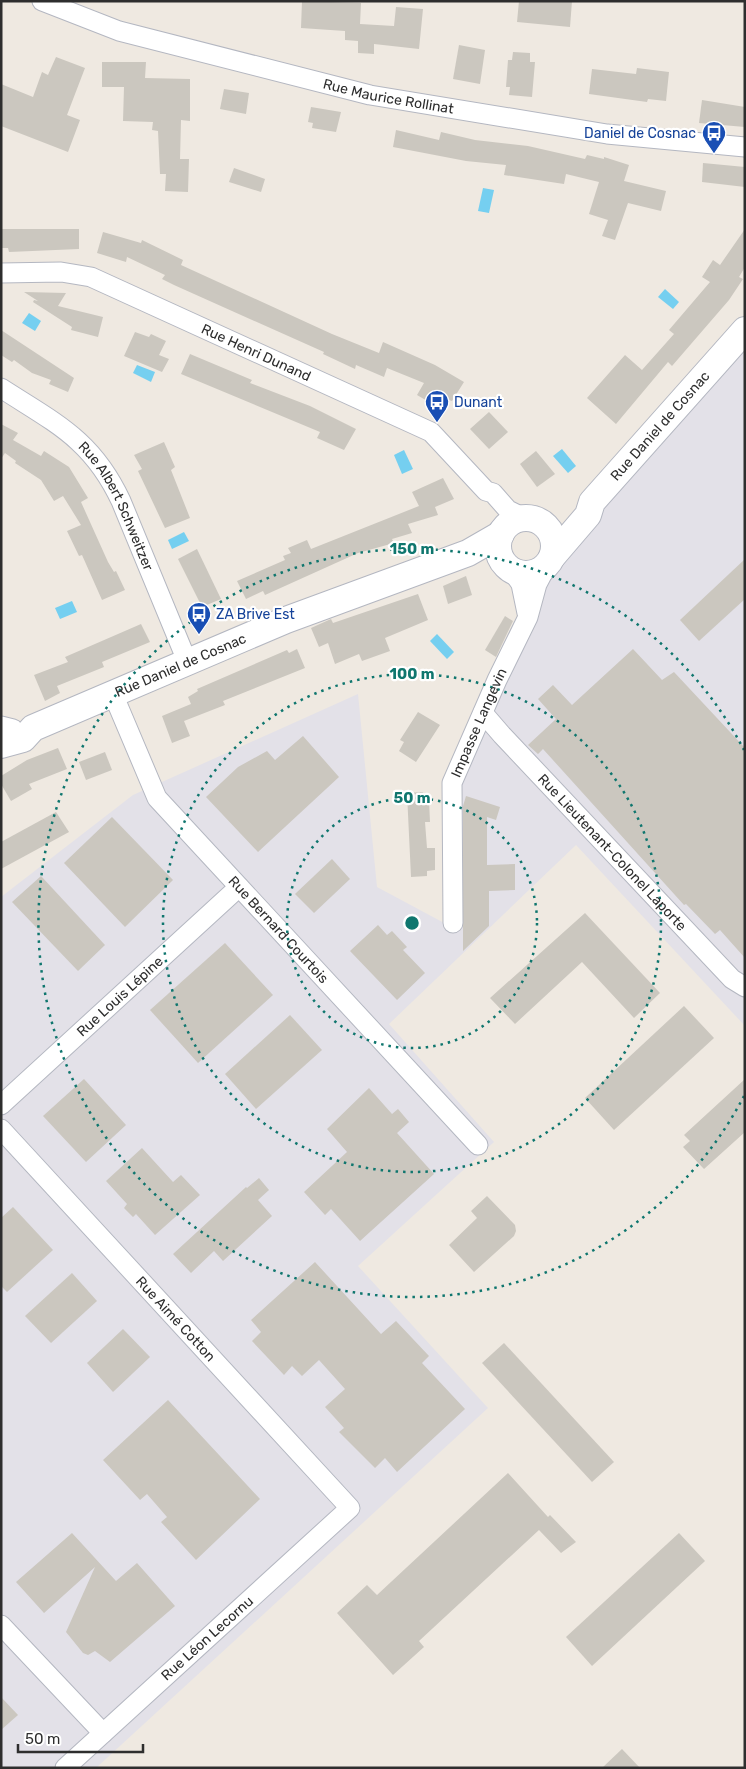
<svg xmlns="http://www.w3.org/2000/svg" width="746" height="1769" font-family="Rubik,sans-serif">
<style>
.industrial{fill:#e3e1e8}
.water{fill:#75cff0}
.building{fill:#cbc7bf}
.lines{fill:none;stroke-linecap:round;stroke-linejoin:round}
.street-casing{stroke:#b4b7c1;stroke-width:21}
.secondary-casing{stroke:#b4b7c1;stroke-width:28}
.street{stroke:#fff;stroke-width:19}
.secondary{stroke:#fff;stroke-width:26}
.ring{fill:none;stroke:#0f766e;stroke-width:2.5;stroke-dasharray:2.5 5}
.labels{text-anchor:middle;stroke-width:4.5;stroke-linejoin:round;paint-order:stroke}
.street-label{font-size:14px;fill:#2e2e2e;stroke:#fff}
.transit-label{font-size:14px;fill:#164399;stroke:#fff;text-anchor:start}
.centre{fill:#0f766e;stroke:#fff;stroke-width:2.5}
.ring-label{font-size:15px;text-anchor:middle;font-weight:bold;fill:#0f766e;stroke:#fff;stroke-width:4.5;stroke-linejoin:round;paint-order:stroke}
</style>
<rect width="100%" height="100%" fill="#efe9e1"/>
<polygon class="industrial" points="745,320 745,1026 576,845 389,1024 494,1142 358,1266 488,1408 96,1768 1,1768 1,897 133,795 358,694 377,887 446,924 444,787 550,567"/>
<g class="water">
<polygon points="483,188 494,190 489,213 478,211"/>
<polygon points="665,289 679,302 673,309 658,297"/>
<polygon points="29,313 41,321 35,331 22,323"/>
<polygon points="137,365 155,372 151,382 133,373"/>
<polygon points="562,449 576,466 568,473 553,456"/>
<polygon points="404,450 413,469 402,474 394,455"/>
<polygon points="184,532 189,541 172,549 168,540"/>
<polygon points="72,601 77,612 60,619 55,608"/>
<polygon points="437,634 454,652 447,659 430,641"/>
</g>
<g class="building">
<polygon points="302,1 361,3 360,24 394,26 396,7 423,9 419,49 374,44 374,54 358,53 358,41 345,40 345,31 301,28"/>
<polygon points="519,1 572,1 570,27 517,22"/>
<polygon points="459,45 485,50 480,84 453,79"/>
<polygon points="513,52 530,53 530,62 535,62 532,97 509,95 510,87 506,87 508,60 512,60"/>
<polygon points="56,57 85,68 67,115 80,120 68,152 1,126 1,84 33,97 42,72 48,75"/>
<polygon points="102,62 146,62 145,78 190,79 190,121 181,120 180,159 189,159 188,192 165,191 166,174 160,174 158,131 152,130 153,122 123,121 124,87 102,87"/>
<polygon points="637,68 669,72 666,101 648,99 647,102 589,94 592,69 636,74"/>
<polygon points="224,89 249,93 246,114 220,109"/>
<polygon points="702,100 745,107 745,127 699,123"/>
<polygon points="311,107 341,112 336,132 312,128 313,123 308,122"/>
<polygon points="396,130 439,140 441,132 475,140 528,146 585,159 587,155 604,159 604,157 629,165 624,181 666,191 661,211 628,203 615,240 602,236 608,220 589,214 599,182 566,174 564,184 504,175 506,165 466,161 393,147"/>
<polygon points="703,163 745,167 745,187 702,182"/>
<polygon points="234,168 265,179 261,192 229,182"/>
<polygon points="1,229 79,229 79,249 9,252 8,248 1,248"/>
<polygon points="745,229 745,267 739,277 743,279 729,300 672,366 668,362 616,424 587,398 625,355 642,370 674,334 669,330 710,282 702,277 713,260 720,265"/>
<polygon points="103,232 141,243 142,240 183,260 181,265 332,334 379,353 383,342 435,365 464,382 452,401 446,399 441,409 417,395 424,383 387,368 384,377 356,365 355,369 323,354 324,352 174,285 162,279 165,275 127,257 126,262 97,253"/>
<polygon points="24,292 66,293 58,306 103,317 98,337 71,330 72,327 33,302 34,300 38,301"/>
<polygon points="1,330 74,378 68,392 49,384 51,380 32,373 14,360 12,362 1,355"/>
<polygon points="135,332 149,337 151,334 166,341 159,355 169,359 162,372 124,356"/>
<polygon points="190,354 252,380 250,383 310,406 356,429 344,450 317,438 320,432 181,374"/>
<polygon points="489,412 508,432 489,449 470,429"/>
<polygon points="1,424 18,433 13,440 41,456 44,451 69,467 88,498 81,502 108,562 114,572 116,571 125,590 102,600 82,555 79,556 67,531 81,525 63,496 54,501 41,480 15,463 16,461 5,453 1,459"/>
<polygon points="164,442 175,467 171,470 190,518 165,528 138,471 142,469 134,455"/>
<polygon points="536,451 555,474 537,487 520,464"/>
<polygon points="443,478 454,499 435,507 438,515 408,524 412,533 392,539 394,543 358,553 265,595 263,591 246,599 237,581 285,560 283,556 291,553 288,548 307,540 311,549 419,506 412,492"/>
<polygon points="197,549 221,599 202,607 178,559"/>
<polygon points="745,559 745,599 699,641 680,620"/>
<polygon points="466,576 472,595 448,604 443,586"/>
<polygon points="418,594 428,620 385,638 390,651 362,661 359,654 335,664 328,643 319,647 311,628 331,619 333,623"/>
<polygon points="505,616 513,621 496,657 485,650"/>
<polygon points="141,624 150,642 102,662 104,667 57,686 60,693 45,701 34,675 68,662 65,657"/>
<polygon points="297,649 305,668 223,701 225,705 184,721 190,736 172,743 162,716 191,704 188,697 198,691 197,689 287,650 289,653"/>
<polygon points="633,649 662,680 674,672 745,748 745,958 720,930 715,934 686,904 684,905 543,749 538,754 528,745 556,719 538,699 553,685 572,705"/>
<polygon points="418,712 440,725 416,762 399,751 404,742 400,740"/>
<polygon points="303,736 339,777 258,852 206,797 238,767 267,751 275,760"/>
<polygon points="58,748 67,769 29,784 32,789 11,801 1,784 1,776 27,760"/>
<polygon points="105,752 112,770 86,780 79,762"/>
<polygon points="423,792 424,800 429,800 430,822 425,822 427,848 435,848 435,870 427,871 427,876 411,877 407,793"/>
<polygon points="466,796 500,807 496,820 487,817 487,865 515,864 515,890 489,891 489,926 463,951 463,806"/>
<polygon points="56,812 69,832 1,869 1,842"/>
<polygon points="112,817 173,880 125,927 64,863"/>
<polygon points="332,859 350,879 314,913 295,894"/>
<polygon points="41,876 105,945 78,971 12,902"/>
<polygon points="585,913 660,993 634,1018 582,962 515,1024 490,998"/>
<polygon points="378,925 387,935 392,931 407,947 403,950 425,973 397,1000 350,951"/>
<polygon points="225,943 273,995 198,1063 150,1010"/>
<polygon points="684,1006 714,1038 614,1130 585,1098"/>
<polygon points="290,1015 322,1050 256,1109 225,1074"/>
<polygon points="84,1079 126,1125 86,1162 43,1116"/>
<polygon points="745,1079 745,1132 704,1169 683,1147 690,1141 684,1135"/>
<polygon points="369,1088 392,1114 398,1109 409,1122 397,1133 434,1174 360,1241 331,1209 325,1215 304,1192 347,1152 327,1129"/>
<polygon points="142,1148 173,1182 181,1175 200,1195 155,1235 136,1214 133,1217 124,1208 127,1204 106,1181"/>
<polygon points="259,1178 269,1190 258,1200 272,1216 223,1261 214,1251 191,1273 173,1254 246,1187 247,1188"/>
<polygon points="487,1196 515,1225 516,1231 514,1236 474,1272 449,1245 477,1218 471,1211"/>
<polygon points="13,1207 53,1250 7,1292 1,1286 1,1218"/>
<polygon points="315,1262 381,1334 396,1321 429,1356 422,1363 465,1409 397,1472 385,1458 375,1468 339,1432 344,1428 325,1407 345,1389 319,1360 302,1376 292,1366 284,1375 252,1341 261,1332 251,1320"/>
<polygon points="72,1273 97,1301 51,1343 25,1316"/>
<polygon points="123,1329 150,1357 113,1392 87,1363"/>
<polygon points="504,1343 614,1462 592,1482 482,1363"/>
<polygon points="168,1400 260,1499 196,1560 161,1522 167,1517 147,1494 140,1500 103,1460"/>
<polygon points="508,1473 548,1517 550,1515 576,1542 561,1553 539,1530 419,1641 424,1647 393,1675 337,1613 367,1585 377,1595"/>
<polygon points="72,1533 116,1581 137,1563 175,1606 110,1662 95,1651 88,1655 83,1653 66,1632 95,1567 44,1613 16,1582"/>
<polygon points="679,1533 705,1561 592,1666 566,1637"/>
<polygon points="1,1697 18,1715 1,1730"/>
<polygon points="622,1749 640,1768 602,1768"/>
</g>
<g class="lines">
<g class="street-casing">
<g id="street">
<path id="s1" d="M42 1 119 31 370 95 607 134 745 147"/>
<path id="s2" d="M1 273 61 272 91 277 431 432 486 491 493 493 508 510 524 518"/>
<path id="s3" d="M1 388C55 423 92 439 121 501L187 661"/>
<polyline points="513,572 521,584 527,613"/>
<path id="s4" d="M113 694 157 798 478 1145"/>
<path id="s5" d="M483 713 502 735 732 979 745 987"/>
<polyline points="1,726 13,729"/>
<path id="s6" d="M453 923 452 783 497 680 528 617 537 584 547 565"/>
<path id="s7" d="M1 1105 239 887"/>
<path id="s8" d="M1 1129 350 1508 65 1768"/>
<polyline points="1,1625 103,1733"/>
</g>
</g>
<g class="secondary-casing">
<g id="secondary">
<circle cx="526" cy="546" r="28"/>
<path id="s9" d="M552 557 588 515 592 502 745 330"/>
<path id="s10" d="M1 745 23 739 33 728 286 620 468 553 501 534"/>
</g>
</g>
<use href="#street" class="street"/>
<use href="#secondary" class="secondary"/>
</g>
<g class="ring">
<circle cx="412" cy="923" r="125"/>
<circle cx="412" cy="923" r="249"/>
<path d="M744 1096A374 374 0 1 1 744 750"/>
</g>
<defs>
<g id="bus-pin" transform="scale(1.25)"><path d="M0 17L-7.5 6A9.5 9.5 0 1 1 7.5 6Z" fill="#1a4fb4" stroke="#fff"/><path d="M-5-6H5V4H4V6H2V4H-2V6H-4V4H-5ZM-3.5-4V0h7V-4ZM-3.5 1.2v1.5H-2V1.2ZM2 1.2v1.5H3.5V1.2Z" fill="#fff"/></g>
</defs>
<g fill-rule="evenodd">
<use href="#bus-pin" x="714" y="133"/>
<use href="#bus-pin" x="437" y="402"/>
<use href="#bus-pin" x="199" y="614"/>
</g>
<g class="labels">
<g class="street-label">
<text dy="5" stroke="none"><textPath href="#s1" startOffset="360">Rue Maurice Rollinat</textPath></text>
<text dy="5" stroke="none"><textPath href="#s2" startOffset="272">Rue Henri Dunand</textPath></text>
<text dy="5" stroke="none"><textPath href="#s9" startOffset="171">Rue Daniel de Cosnac</textPath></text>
<text dy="5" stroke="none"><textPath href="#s3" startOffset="170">Rue Albert Schweitzer</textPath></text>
<text dy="5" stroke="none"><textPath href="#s10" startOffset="198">Rue Daniel de Cosnac</textPath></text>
<text dy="5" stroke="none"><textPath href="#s6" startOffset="206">Impasse Langevin</textPath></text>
<text dy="5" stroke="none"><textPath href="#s5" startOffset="190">Rue Lieutenant-Colonel Laporte</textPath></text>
<text dy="5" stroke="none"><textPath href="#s4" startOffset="292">Rue Bernard Courtois</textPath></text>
<text dy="5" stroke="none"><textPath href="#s7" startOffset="161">Rue Louis Lépine</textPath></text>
<text dy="5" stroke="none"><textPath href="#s8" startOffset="258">Rue Aimé Cotton</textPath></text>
<text transform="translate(207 1638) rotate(-42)" y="5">Rue Léon Lecornu</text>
</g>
<g class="transit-label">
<text x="696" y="138" text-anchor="end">Daniel de Cosnac</text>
<text x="454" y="407">Dunant</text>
<text x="216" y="619">ZA Brive Est</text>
</g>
</g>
<circle cx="412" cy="923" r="8" class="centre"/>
<g class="ring-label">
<text x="412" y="554">150 m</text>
<text x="412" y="679">100 m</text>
<text x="412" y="803">50 m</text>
</g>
<rect width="746" height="1769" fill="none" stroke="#2e2e2e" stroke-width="5"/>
<path d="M18 1744v8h125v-8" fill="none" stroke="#2e2e2e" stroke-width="2.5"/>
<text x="25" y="1744" font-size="15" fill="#2e2e2e" stroke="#ffffff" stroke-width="4" paint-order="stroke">50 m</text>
</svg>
